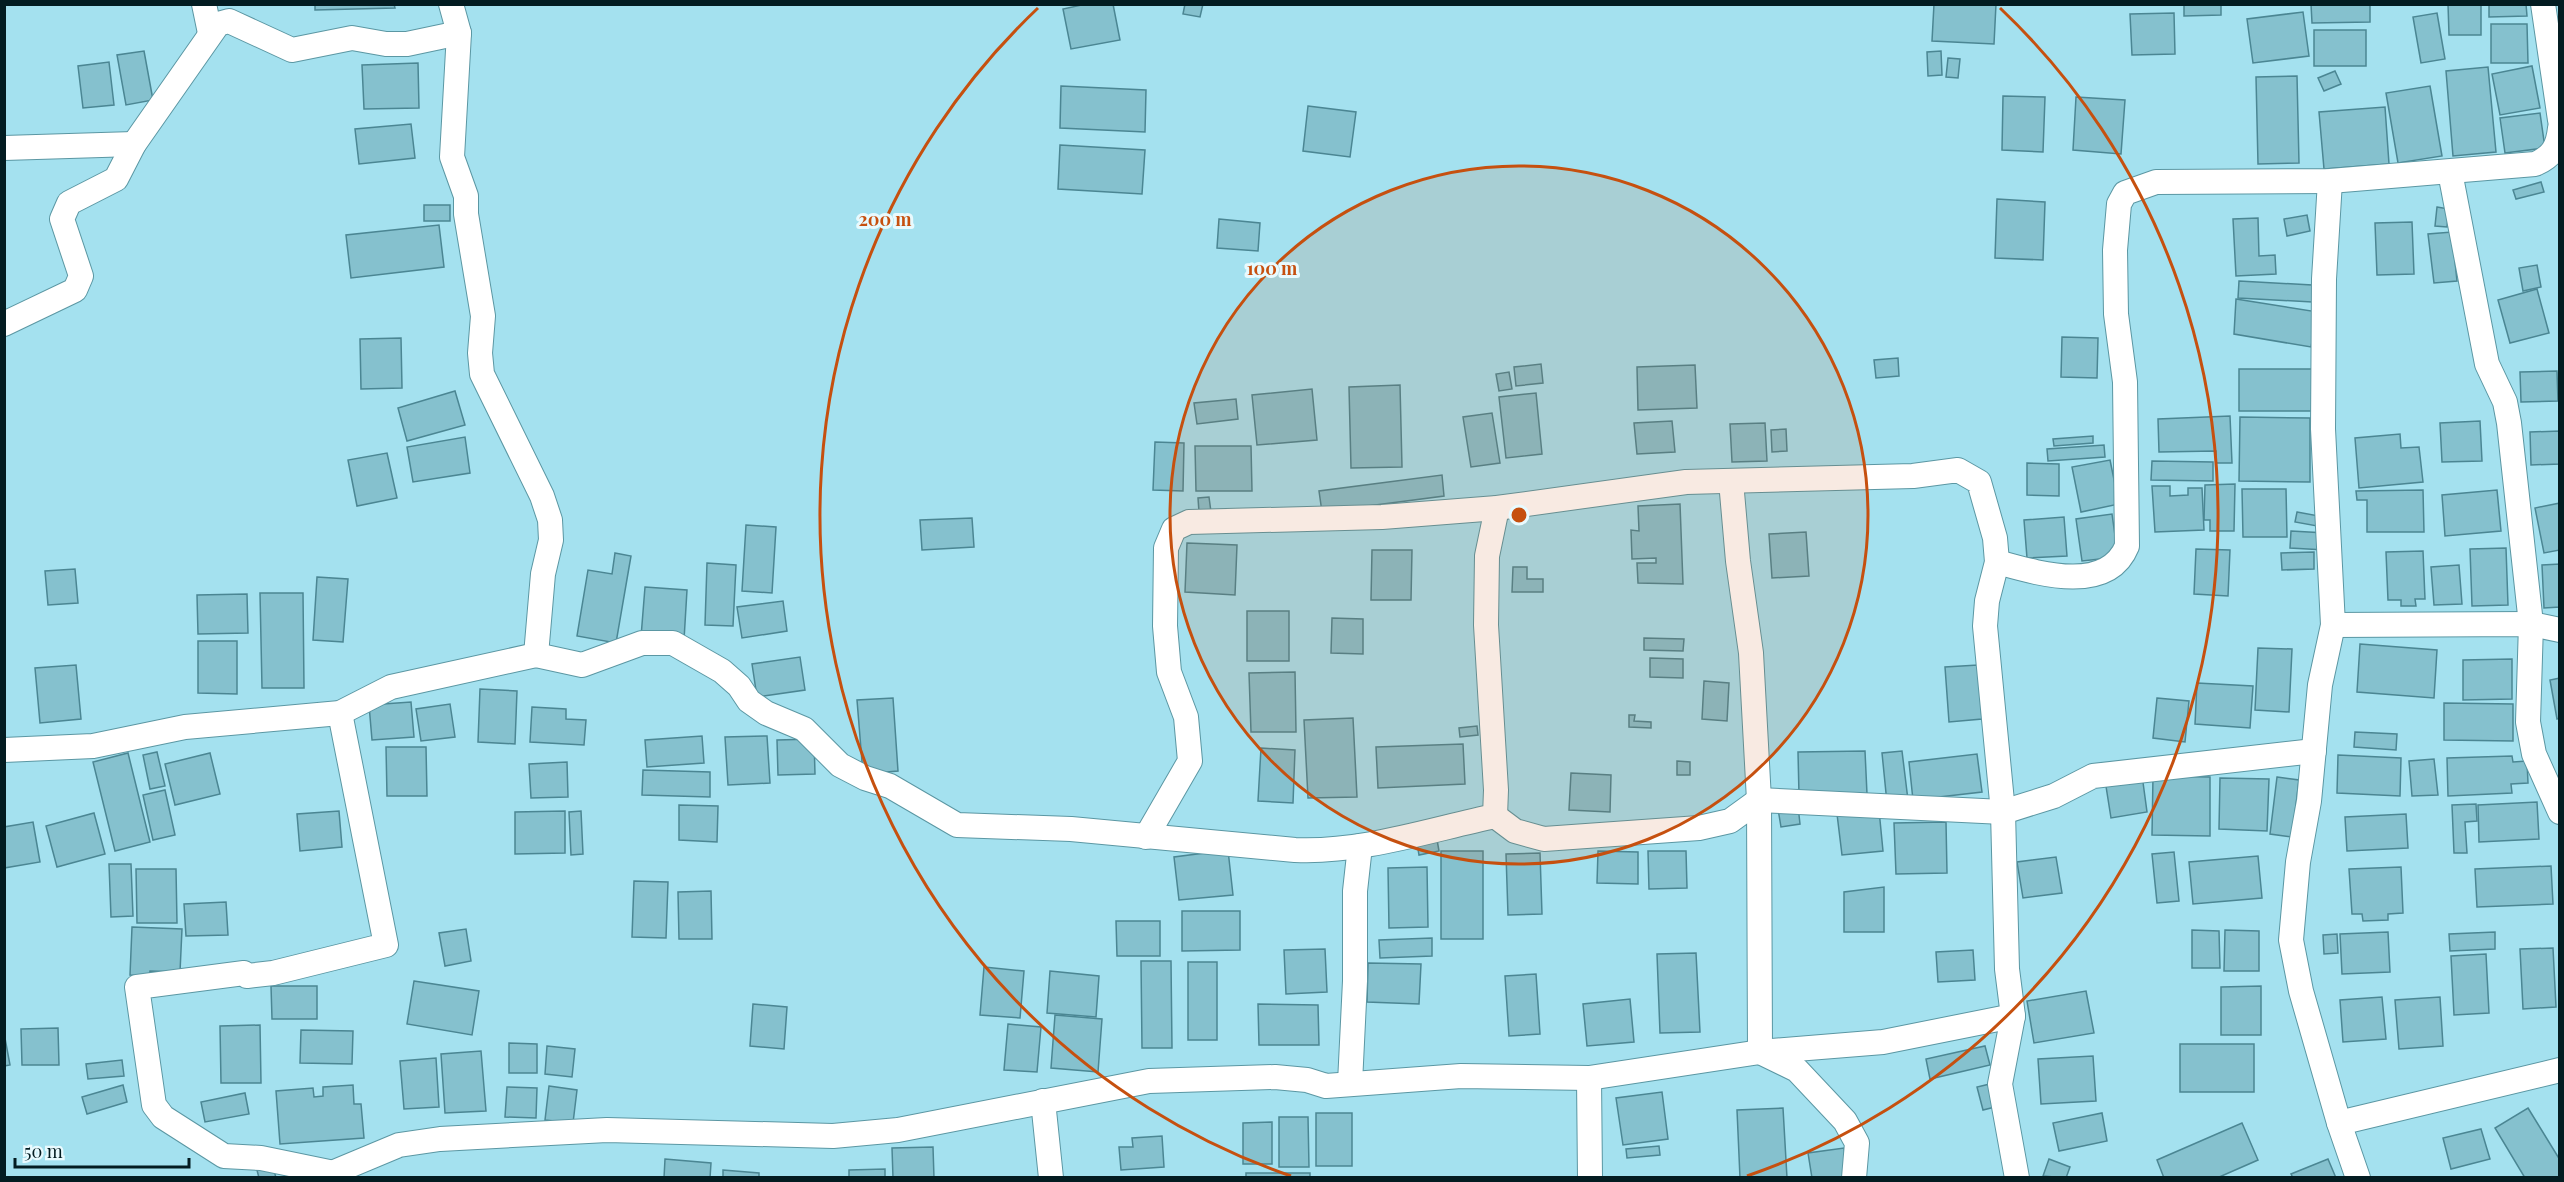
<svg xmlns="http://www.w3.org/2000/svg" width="2564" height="1182" font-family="'Playfair Display',serif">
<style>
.building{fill:#85c1ce;stroke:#4b8693;stroke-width:1.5}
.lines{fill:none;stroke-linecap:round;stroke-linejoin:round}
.minor-casing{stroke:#5b97a3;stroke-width:26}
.minor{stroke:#fff;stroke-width:24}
.ring{fill:none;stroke:#c6500f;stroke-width:3}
.centre{fill:#c6500f;stroke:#e8fafe;stroke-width:3}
.ring-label{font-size:18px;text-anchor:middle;font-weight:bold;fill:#c6500f;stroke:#e8fafe;stroke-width:6;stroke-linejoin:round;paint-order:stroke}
</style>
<rect width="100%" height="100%" fill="#a4e1ef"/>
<g class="building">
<polygon points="315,4 394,4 395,8 315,10"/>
<polygon points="1086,4 1113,4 1120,40 1071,49 1063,9"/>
<polygon points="1185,4 1203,4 1200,17 1183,14"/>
<polygon points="1934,4 1996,4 1994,44 1932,41"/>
<polygon points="2184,4 2221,4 2221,15 2184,16"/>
<polygon points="2311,4 2370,4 2370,22 2312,23"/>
<polygon points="2448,4 2481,4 2481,35 2449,35"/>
<polygon points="2489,4 2526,4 2527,16 2489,17"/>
<polygon points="2303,12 2309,56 2253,63 2247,19"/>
<polygon points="2174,13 2175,54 2132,55 2130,14"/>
<polygon points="2437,13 2445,59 2421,63 2413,17"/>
<polygon points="2491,24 2527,24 2528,63 2491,63"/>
<rect x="2314" y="30" width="52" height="36"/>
<polygon points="144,51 153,100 126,105 117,55"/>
<polygon points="1941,51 1942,75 1928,76 1927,52"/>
<polygon points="1948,58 1960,59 1958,78 1946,77"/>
<polygon points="109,62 114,105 83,108 78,66"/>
<polygon points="418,63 419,108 364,109 362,65"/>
<polygon points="2532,66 2540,108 2500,115 2492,74"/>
<polygon points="2488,67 2496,152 2453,156 2446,71"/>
<polygon points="2335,71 2341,84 2324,91 2318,78"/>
<polygon points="2297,76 2299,163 2258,164 2256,77"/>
<polygon points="1061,86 1146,90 1145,132 1060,128"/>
<polygon points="2430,86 2442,156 2398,163 2386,93"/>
<polygon points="2003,96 2045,97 2043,152 2002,150"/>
<polygon points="2076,97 2125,100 2121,154 2073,150"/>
<polygon points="1308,106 1356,112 1350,157 1303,151"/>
<polygon points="2385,107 2389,164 2324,169 2319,112"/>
<polygon points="2540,113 2545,148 2505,153 2500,118"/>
<polygon points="411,124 415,158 359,164 355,129"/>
<polygon points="1060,145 1145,150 1142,194 1058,189"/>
<polygon points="2541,182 2544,192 2516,199 2513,190"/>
<polygon points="1997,199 2045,202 2043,260 1995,258"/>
<rect x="424" y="205" width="26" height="16"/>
<polygon points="2437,207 2449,209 2447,227 2435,226"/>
<polygon points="2307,215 2310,231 2287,236 2284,219"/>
<polygon points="2258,218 2259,256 2275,255 2276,274 2236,276 2233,219"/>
<polygon points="1219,219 1260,223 1258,251 1217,248"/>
<polygon points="2412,222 2414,274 2377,275 2375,223"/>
<polygon points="439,225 444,267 351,278 346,235"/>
<polygon points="2452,232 2457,281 2434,283 2428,234"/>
<polygon points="2537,265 2541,287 2523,291 2519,268"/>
<polygon points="2239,281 2312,285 2312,302 2238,298"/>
<polygon points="2537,289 2549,333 2510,343 2498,300"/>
<polygon points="2236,299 2318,312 2311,347 2234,334"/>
<polygon points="2062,337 2098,338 2097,378 2061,377"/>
<polygon points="401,338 402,388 361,389 360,339"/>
<polygon points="1898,358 1899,376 1876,378 1874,360"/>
<polygon points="1541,364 1543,383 1516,386 1514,367"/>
<polygon points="1695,365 1697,408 1638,410 1637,367"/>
<polygon points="2239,369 2314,369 2315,411 2239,411"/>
<polygon points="2557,371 2558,401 2521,402 2520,372"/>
<polygon points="1509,372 1512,389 1499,391 1496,374"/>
<polygon points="1400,385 1402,467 1351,468 1349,387"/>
<polygon points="1312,389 1317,440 1257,445 1252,395"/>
<polygon points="455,391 465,425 407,441 398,408"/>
<polygon points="1536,393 1542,454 1506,458 1499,397"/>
<polygon points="1236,399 1238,419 1197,424 1194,403"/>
<polygon points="1492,413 1500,463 1471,467 1463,417"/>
<polygon points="2230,416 2232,463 2216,463 2216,451 2159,452 2158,419"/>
<polygon points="2240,417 2310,418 2310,482 2239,481"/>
<polygon points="1672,421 1675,452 1637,454 1634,423"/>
<polygon points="2480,421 2482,461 2442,462 2440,423"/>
<polygon points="1765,423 1767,461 1732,462 1730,424"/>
<polygon points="1786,429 1787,451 1772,452 1771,430"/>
<polygon points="2560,431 2560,464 2531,465 2530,432"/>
<polygon points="2400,434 2401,448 2419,447 2423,482 2359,488 2355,438"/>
<polygon points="2093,436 2093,443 2054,446 2053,439"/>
<polygon points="465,437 470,473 413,482 407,447"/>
<polygon points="1155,442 1184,443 1183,491 1153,490"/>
<polygon points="2104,445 2105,457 2048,461 2047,449"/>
<polygon points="1195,446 1251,446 1252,491 1196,491"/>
<polygon points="387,453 397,498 357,506 348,460"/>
<polygon points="2110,460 2119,504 2081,512 2072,467"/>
<polygon points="2152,461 2213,462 2213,481 2151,480"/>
<polygon points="2027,463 2059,464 2059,496 2027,495"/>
<polygon points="1442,475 1444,496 1322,512 1319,491"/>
<polygon points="2235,484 2234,531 2210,531 2210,520 2204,520 2205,485"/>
<polygon points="2152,486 2170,486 2170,496 2188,495 2188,488 2202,488 2204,530 2155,532"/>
<polygon points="2242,489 2286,489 2287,537 2243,537"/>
<polygon points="2423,490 2424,532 2367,532 2367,500 2357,500 2356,491"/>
<polygon points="2497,490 2501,531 2445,536 2442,495"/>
<polygon points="1209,497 1211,512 1199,512 1198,498"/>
<polygon points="2560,503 2560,550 2544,553 2535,508"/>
<polygon points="1680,504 1683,584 1638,583 1637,563 1656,563 1656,558 1632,559 1631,530 1639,531 1638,506"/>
<polygon points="2297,512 2319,516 2317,526 2295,522"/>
<polygon points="2112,514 2118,557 2082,561 2076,519"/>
<polygon points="2064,517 2067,556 2027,558 2024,520"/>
<polygon points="972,518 974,547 922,550 920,520"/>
<polygon points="746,525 776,527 772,593 742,591"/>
<polygon points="2291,531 2326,533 2325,550 2290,548"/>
<polygon points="1806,532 1809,576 1772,578 1769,534"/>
<polygon points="1187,543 1237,545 1235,595 1185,592"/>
<polygon points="2506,548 2508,605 2472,606 2470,549"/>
<polygon points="2196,549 2230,550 2228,596 2194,594"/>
<polygon points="1372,550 1412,550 1411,600 1371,600"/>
<polygon points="2423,551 2425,599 2415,599 2416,606 2401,606 2401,600 2388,600 2386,552"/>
<polygon points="2314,552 2314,569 2282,570 2281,553"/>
<polygon points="615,553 631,556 616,643 577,636 588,570 612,574"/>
<polygon points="707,563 736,565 733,626 705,625"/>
<polygon points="2560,564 2560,607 2544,608 2542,565"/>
<polygon points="2459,565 2462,604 2434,605 2431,567"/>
<polygon points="1513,567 1527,567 1527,579 1543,579 1543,592 1512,592"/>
<polygon points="75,569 78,603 48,605 45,571"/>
<polygon points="317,577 348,579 343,642 313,640"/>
<polygon points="645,587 687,590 684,640 641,637"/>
<polygon points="260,593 303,593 304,688 262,688"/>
<polygon points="247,594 248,633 198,634 197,595"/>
<polygon points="783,601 787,631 742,638 737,607"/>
<rect x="1247" y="611" width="42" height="50"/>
<polygon points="1332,618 1363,619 1363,654 1331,653"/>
<polygon points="1644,638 1684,639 1683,651 1644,650"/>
<polygon points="198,641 237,641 237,694 198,693"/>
<polygon points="2360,644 2437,650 2434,698 2357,692"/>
<polygon points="2258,648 2292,649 2289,712 2255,710"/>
<polygon points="800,657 805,690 757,697 752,664"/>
<polygon points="1650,658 1683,659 1683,678 1650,677"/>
<polygon points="2512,659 2512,699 2463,700 2463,660"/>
<polygon points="76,665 81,719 40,723 35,668"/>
<polygon points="1978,665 1982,719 1949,722 1945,667"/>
<polygon points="1295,672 1296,732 1251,732 1249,673"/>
<polygon points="2560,678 2560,718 2557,719 2550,680"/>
<polygon points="1704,681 1729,683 1727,721 1702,719"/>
<polygon points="2197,683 2253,686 2250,728 2195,724"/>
<polygon points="480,689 517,691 515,744 478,742"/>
<polygon points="893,698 898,771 863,774 857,700"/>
<polygon points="2157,698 2189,701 2185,742 2153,738"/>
<polygon points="411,702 414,737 372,740 369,705"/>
<polygon points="2444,703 2513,704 2513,741 2444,740"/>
<polygon points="450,704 455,737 421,741 416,709"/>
<polygon points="532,707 566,709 566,719 586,720 584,745 530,742"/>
<polygon points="1629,715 1635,715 1634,721 1651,722 1651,728 1629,727"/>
<polygon points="1353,718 1357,797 1308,798 1304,720"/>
<polygon points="1477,726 1478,735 1460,737 1459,728"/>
<polygon points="2355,732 2397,734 2396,750 2354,747"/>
<polygon points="702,736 704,763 647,767 645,740"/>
<polygon points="767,736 770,783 728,785 725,737"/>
<polygon points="814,739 815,774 778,775 777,740"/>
<polygon points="1463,744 1465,784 1378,788 1376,747"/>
<polygon points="386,747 426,747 427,796 387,796"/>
<polygon points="1261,748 1295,750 1293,803 1258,801"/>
<polygon points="1865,751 1867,794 1799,795 1798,752"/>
<polygon points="1902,751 1908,800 1887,803 1882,753"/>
<polygon points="157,752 165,786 150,789 143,755"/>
<polygon points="128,753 150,842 115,851 93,762"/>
<polygon points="210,753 220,794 175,805 165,764"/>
<polygon points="1977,754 1982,792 1913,800 1909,762"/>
<polygon points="2338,755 2401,758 2400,796 2337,793"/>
<polygon points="2512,756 2513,762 2527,761 2528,783 2511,784 2512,793 2448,796 2447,758"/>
<polygon points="2434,759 2438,795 2412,796 2409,761"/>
<polygon points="1677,761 1690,762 1690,775 1677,775"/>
<polygon points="567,762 568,797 531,798 529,764"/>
<polygon points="643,770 710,772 710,797 642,795"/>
<polygon points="1571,773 1611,775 1610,812 1569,810"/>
<polygon points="2142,775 2147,812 2111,818 2105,780"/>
<polygon points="2153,776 2210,777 2210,836 2152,835"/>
<polygon points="2277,777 2299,780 2292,837 2270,834"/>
<polygon points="2220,778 2269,779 2267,831 2219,829"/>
<polygon points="165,790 175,835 153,840 143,795"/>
<polygon points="2537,802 2539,839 2479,842 2478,805"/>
<polygon points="2476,804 2477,821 2465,822 2467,853 2454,853 2452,805"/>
<polygon points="679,805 718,806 717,842 679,840"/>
<polygon points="1798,806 1800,824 1781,827 1778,809"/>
<polygon points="1879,810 1883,851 1842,855 1837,814"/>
<polygon points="339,811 342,847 300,851 297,814"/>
<polygon points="565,811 565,853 515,854 515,812"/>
<polygon points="581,811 583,854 571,855 569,812"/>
<polygon points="94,813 105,854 57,867 46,826"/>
<polygon points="2406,814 2408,848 2347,851 2345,817"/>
<polygon points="33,822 40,862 4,868 4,827"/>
<polygon points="1946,822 1947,873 1896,874 1894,823"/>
<polygon points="1436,834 1439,851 1419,855 1416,837"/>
<polygon points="1228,850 1233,895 1179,900 1174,857"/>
<rect x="1441" y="851" width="42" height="88"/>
<polygon points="1598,851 1638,852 1638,884 1597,883"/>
<polygon points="1648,851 1686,851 1687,888 1649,889"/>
<polygon points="2174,852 2179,901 2157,903 2152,854"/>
<polygon points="1540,853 1542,914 1508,915 1506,854"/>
<polygon points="2258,856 2262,898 2193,904 2189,862"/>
<polygon points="2056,857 2062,893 2023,898 2017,862"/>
<polygon points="109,864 131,864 133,916 111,917"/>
<polygon points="2551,866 2553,904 2477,907 2475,869"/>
<polygon points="1427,867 1428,927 1389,928 1388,868"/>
<polygon points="2401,867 2403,913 2388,914 2388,920 2363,921 2362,914 2352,914 2349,869"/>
<polygon points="136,869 176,869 177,923 137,923"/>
<polygon points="634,881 668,882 666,938 632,937"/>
<polygon points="1884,887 1884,932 1844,932 1844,892"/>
<polygon points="711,891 712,939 679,939 678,892"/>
<polygon points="226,902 228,935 186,936 184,904"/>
<polygon points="1182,911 1240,911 1240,950 1182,951"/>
<polygon points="1116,921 1160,921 1160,956 1117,956"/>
<polygon points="132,927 182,929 180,972 150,971 149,976 130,975"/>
<polygon points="466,929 471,961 445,966 439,933"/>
<polygon points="2192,930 2219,931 2220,968 2192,968"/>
<polygon points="2225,930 2259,931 2259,971 2224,971"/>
<polygon points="2388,932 2390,972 2342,974 2340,934"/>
<polygon points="2495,932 2495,949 2450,951 2449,934"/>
<polygon points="2337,934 2338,953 2324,954 2323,935"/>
<polygon points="1432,938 1432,956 1380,958 1379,940"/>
<polygon points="2553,948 2556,1007 2523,1009 2520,949"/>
<polygon points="1325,949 1327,992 1286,994 1284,950"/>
<polygon points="1973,950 1975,980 1938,982 1936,952"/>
<polygon points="1696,953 1700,1032 1660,1033 1657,954"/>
<polygon points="2486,954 2489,1013 2454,1015 2451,956"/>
<polygon points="1141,961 1171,961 1172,1048 1142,1048"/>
<rect x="1188" y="962" width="29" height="78"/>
<polygon points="1368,963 1421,964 1419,1004 1367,1002"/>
<polygon points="984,967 1024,971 1020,1018 980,1015"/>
<polygon points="1050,971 1099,976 1096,1017 1047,1013"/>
<polygon points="1536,974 1540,1034 1509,1036 1505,976"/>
<polygon points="414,981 479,991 472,1035 407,1024"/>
<polygon points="271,986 317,986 317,1019 272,1019"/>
<polygon points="2261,986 2261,1035 2221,1035 2221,987"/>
<polygon points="2086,991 2094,1033 2034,1043 2027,1001"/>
<polygon points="2382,997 2386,1039 2343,1042 2340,1000"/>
<polygon points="2440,997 2443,1046 2399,1049 2395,1000"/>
<polygon points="1630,999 1634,1042 1587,1046 1583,1004"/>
<polygon points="753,1004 787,1007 784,1049 750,1046"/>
<polygon points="1258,1004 1318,1005 1319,1045 1259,1045"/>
<polygon points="1055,1015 1102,1019 1098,1072 1051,1068"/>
<polygon points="1008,1024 1041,1027 1037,1072 1004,1070"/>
<polygon points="260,1025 261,1083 221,1083 220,1026"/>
<polygon points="58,1028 59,1065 22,1065 21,1029"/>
<polygon points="301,1030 353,1031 352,1064 300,1063"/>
<polygon points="4,1033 10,1065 4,1066"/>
<polygon points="509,1043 537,1044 537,1073 509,1073"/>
<rect x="2180" y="1044" width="74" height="48"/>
<polygon points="547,1046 575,1049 572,1077 545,1074"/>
<polygon points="1985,1046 1990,1065 1930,1079 1926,1059"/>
<polygon points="481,1051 486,1111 445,1113 441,1054"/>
<polygon points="2093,1056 2096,1101 2041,1104 2038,1059"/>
<polygon points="436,1058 439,1107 404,1109 400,1061"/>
<polygon points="122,1060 124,1076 88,1079 86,1064"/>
<polygon points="1994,1083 1999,1106 1983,1110 1977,1087"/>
<polygon points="123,1085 127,1102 87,1114 82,1097"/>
<polygon points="353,1085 354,1104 361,1104 364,1138 280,1144 276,1091 313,1088 314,1097 323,1096 323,1087"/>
<polygon points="549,1086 577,1090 573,1123 545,1120"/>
<polygon points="507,1087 537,1088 536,1118 505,1117"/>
<polygon points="1662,1092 1668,1139 1623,1145 1616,1098"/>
<polygon points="245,1093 249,1114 205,1122 201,1102"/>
<polygon points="1783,1108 1787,1178 1740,1178 1737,1110"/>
<polygon points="2528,1108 2560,1160 2560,1178 2525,1178 2495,1128"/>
<rect x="1316" y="1113" width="36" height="53"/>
<polygon points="2102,1113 2107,1141 2059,1151 2053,1123"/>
<polygon points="1279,1117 1308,1117 1309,1167 1279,1167"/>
<polygon points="1272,1122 1272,1164 1243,1164 1243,1123"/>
<polygon points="2242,1123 2258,1160 2217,1178 2164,1178 2157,1160"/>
<polygon points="2481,1129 2490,1159 2451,1169 2443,1138"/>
<polygon points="1162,1136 1164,1167 1121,1170 1119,1147 1133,1147 1132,1138"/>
<polygon points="1659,1146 1660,1155 1627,1158 1626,1149"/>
<polygon points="933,1147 934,1178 893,1178 892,1148"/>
<polygon points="1844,1148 1849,1178 1812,1178 1808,1153"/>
<polygon points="665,1159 711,1163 710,1178 664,1178"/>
<polygon points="2049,1159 2070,1167 2066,1178 2043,1176"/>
<polygon points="2328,1159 2336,1178 2293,1178 2291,1174"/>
<polygon points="272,1162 276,1178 259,1178 256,1166"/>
<polygon points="885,1169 885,1178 849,1178 849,1170"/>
<polygon points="723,1170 759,1173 759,1178 723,1178"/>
<rect x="1246" y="1173" width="64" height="5"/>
</g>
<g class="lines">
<g class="minor-casing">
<g id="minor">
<polyline points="204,4 210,33"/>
<path d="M451 4 459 33 452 157 466 196V214L483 316 480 353 482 374 542 496 550 520 551 540 543 574 536 655 582 665 642 643H673L722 671 739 686 749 701 766 713 804 729 840 765 865 778 890 786 957 825 1071 829 1295 850C1362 853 1429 830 1495 816L1496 790 1486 625 1487 556 1497 508"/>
<polyline points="2543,4 2560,120"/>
<polyline points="4,148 134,144"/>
<polyline points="2450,172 2487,364 2505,402 2509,423 2531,624 2528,722 2534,754 2560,812"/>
<polyline points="2330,181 2324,279 2323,429 2333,625 2320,685 2309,801 2298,862 2291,940 2301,991 2339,1123 2358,1178"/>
<polyline points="4,324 75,290 81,276 62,219 69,203 116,179 134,144 218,24 229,21 292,50 352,38 386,44 407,44 459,33"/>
<polyline points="1731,481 1738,561 1751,653 1759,800 1760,1052 1797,1070 1845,1121 1857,1143 1854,1178"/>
<path d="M1997 562C2037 573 2107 595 2127 546L2125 382 2116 314 2115 250 2119 204 2125 193 2156 182 2330 181 2535 164C2552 157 2558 147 2560 128"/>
<polyline points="2333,625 2531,624 2560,630"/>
<polyline points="4,750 93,746 185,727 340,713 391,687 536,655"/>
<polyline points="1495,816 1515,831 1544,839 1699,828 1730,821 1759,800 2003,812 2054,796 2093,776 2314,751"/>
<polyline points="1146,837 1190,761 1186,717 1169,672 1165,626 1166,548 1174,529 1189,522 1382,517 1497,508 1686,482 1913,476 1958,470 1979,482 1995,538 1997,562 1987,601 1985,626 2003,812 2007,969 2013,1016 2000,1084 2017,1178"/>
<polyline points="1589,1078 1590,1178"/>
<polyline points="1350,1083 1355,981 1355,891 1360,846"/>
<polyline points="1043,1101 1051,1178"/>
<polyline points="2339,1123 2560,1070"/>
<polyline points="329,1172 261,1158 224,1156 163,1117 154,1105 137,987 244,973 247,976 273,973 386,945 340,713"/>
<polyline points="320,1178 399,1145 440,1139 607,1130 833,1136 898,1130 1149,1081 1275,1077 1307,1080 1326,1086 1461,1076 1589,1078 1760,1052 1883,1042 2013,1016"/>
</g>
</g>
<use href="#minor" class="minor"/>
</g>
<circle cx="1519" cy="515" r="349" fill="#c6500f" fill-opacity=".12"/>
<g class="ring">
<circle cx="1519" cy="515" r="349"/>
<path d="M1291 1176A699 699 0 0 1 1038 8M2000 8A699 699 0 0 1 1747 1176"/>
</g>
<circle cx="1519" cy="515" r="9" class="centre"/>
<g class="ring-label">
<text x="885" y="226">200 m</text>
<text x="1272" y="275">100 m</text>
</g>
<rect width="2564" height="1182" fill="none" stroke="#031c21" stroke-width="12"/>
<path d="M15 1158v9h174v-9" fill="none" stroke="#031c21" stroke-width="3"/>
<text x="24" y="1158" font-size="18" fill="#031c21" stroke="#e8fafe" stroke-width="4.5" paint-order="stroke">50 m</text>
</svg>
